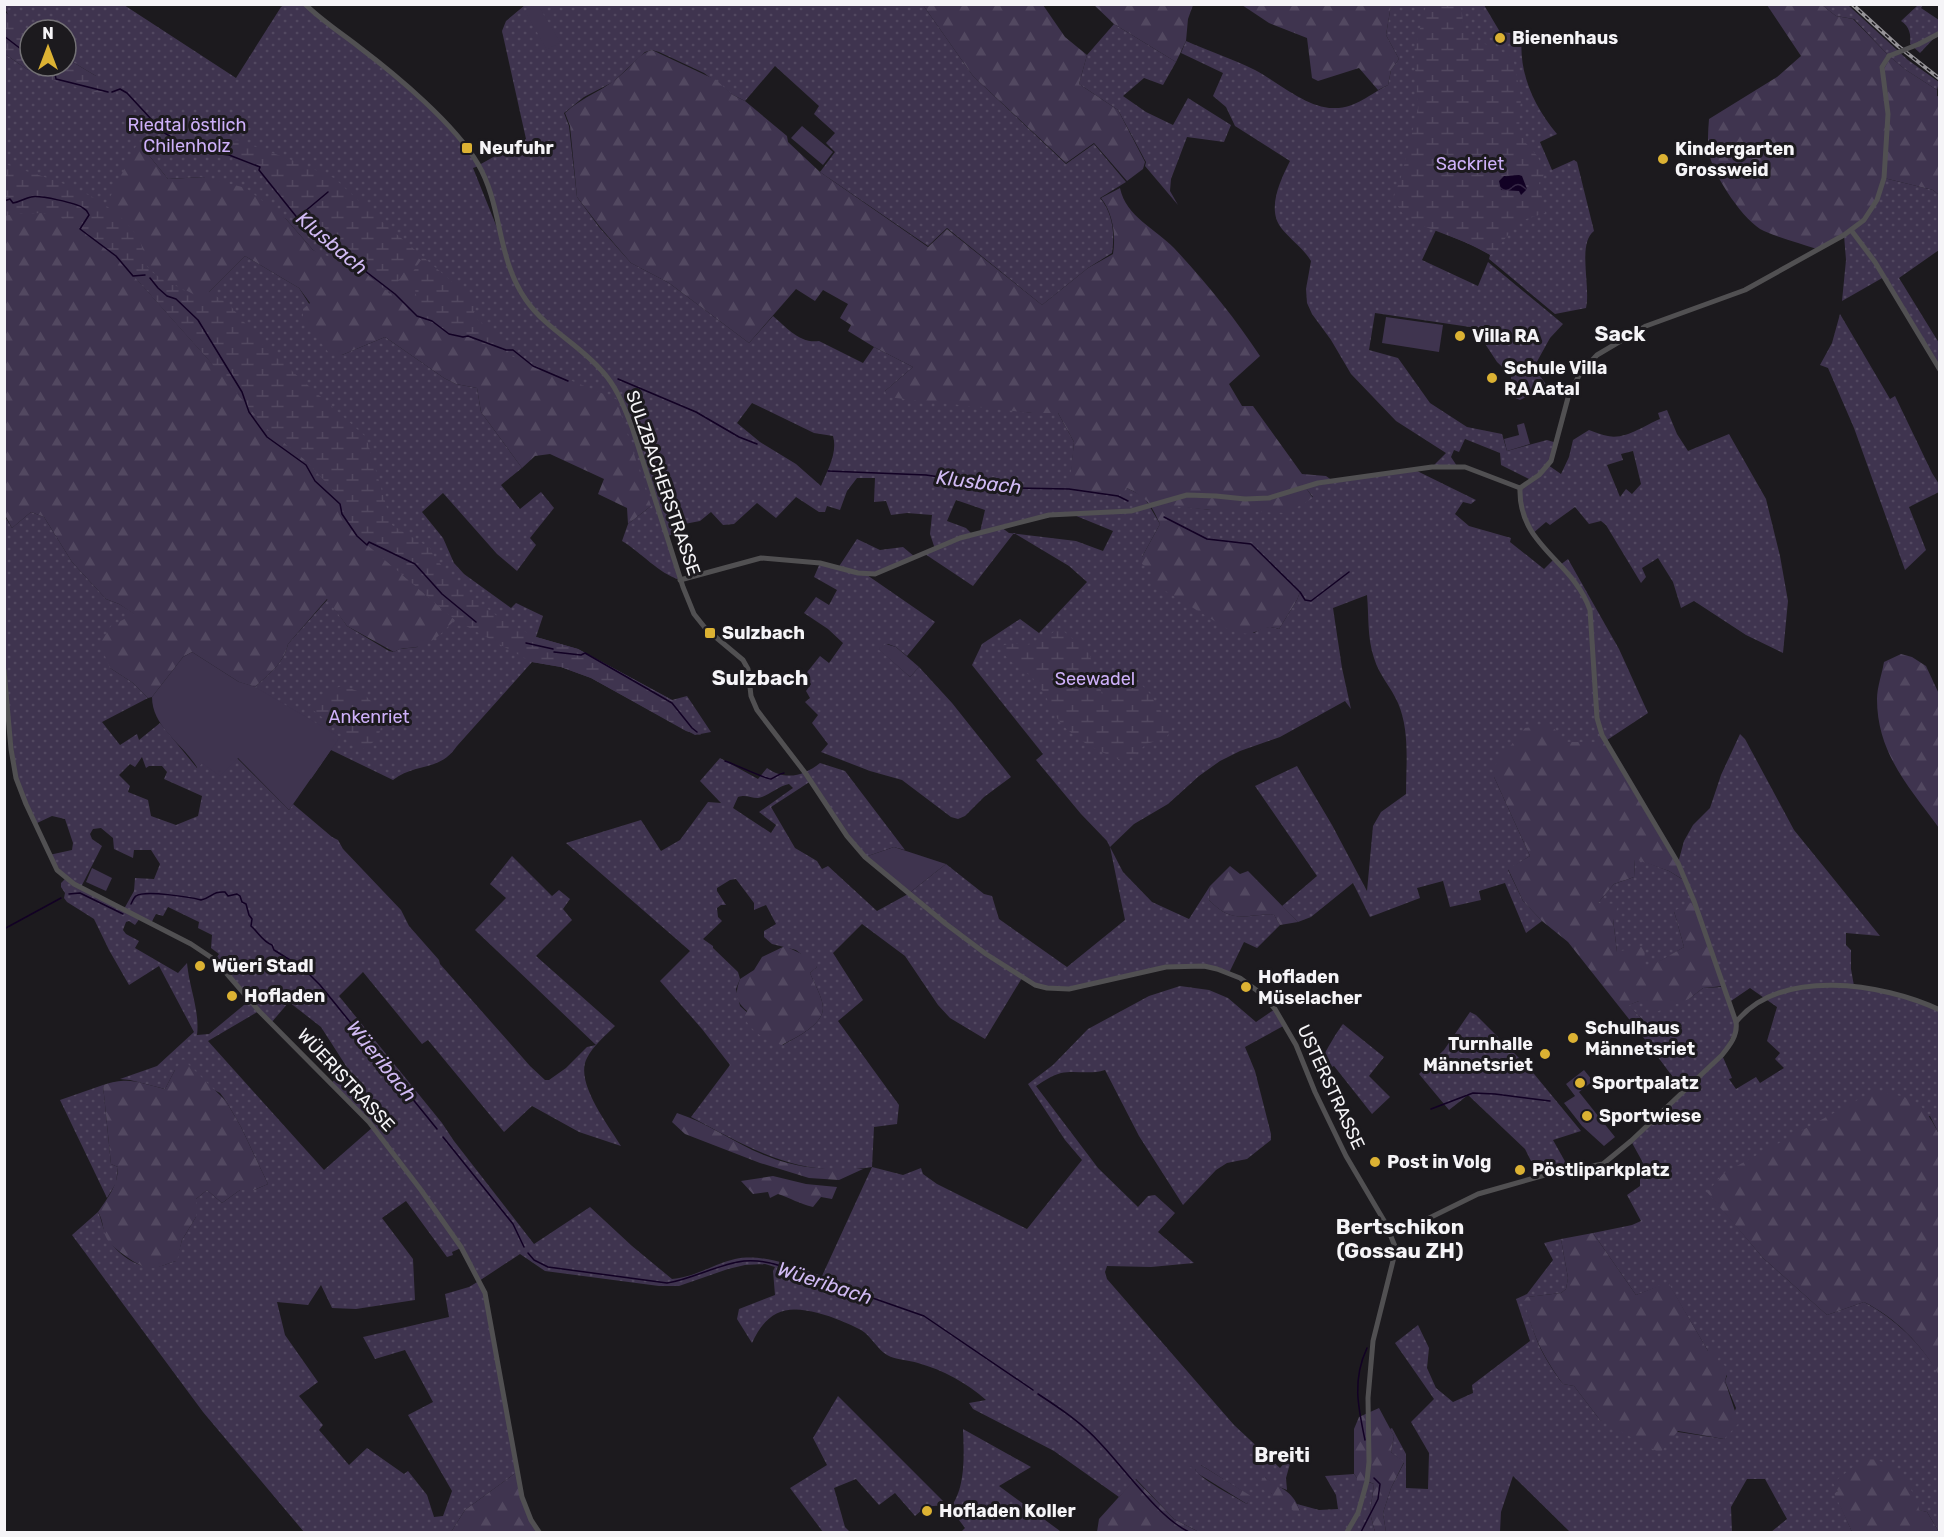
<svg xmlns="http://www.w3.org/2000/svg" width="1944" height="1537" font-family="Rubik,sans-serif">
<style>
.grass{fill:url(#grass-dots);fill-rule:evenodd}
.forest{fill:url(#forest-firs)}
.wetland{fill:url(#wetland-marsh)}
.garden{fill:#3f344f}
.water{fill:url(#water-waves)}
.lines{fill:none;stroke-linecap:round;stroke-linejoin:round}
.stream{stroke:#120124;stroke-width:1.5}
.tertiary{stroke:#515052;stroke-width:5}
.rail-casing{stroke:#969498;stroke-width:4}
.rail{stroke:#1c1a1e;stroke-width:1.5;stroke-dasharray:4.5;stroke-linecap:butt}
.tertiary-bridge{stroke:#515052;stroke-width:5}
.poi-dot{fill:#dcb233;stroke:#1c1a1e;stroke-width:2}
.labels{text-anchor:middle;stroke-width:6;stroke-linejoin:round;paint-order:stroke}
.poi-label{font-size:18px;font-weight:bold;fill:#f5f4f7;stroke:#1c1a1e;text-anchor:start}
.park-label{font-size:18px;fill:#ceb0f9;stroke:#1c1a1e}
.street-label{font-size:18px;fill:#f5f4f7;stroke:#1c1a1e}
.water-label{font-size:20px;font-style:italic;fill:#d1baf4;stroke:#1c1a1e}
.neighbourhood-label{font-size:20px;font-weight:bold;fill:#f5f4f7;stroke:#1c1a1e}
.quarter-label{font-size:21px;font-weight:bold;fill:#f5f4f7;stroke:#1c1a1e}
</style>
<defs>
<pattern id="grass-dots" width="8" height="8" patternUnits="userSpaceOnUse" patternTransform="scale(1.5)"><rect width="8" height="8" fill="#3f344f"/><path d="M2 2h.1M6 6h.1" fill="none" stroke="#524860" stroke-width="1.8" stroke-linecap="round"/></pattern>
<pattern id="forest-firs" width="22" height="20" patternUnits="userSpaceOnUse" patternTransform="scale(1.5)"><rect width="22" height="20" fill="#3f344f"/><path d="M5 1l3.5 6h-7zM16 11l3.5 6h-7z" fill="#524860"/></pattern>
<pattern id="wetland-marsh" width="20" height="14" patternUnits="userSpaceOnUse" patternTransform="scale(1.5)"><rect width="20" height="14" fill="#3f344f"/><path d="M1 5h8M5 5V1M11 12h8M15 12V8" fill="none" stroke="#524860"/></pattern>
<pattern id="water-waves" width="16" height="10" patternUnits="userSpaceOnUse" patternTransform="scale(1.5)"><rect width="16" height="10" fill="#120124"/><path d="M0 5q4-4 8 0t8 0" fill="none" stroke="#352745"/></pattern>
</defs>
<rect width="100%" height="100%" fill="#1c1a1e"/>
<g class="grass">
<path d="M5 5H124L236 78 281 7 284 5H305L385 68 442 120 479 165 526 139 502 31 506 21 525 5H923L973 76 1066 164 1094 144 1126 182 1100 198C1113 213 1115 234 1112 253L1088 268 1042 305 947 228 928 246 820 172 835 152 826 143 835 133 814 114 819 106 775 66 745 101 733 95 704 73 659 52 652 50 645 52 613 82 584 97 564 113 569 126 577 197 599 227 631 263 669 283 749 343 773 316C786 327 800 344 819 341L863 363 874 347 913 367 885 391 1032 413H1058L1074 442 1070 489 1093 491 1127 488 1144 497 1160 524 1142 557 1254 633C1263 627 1269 625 1279 629L1297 600 1300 592 1251 544 1207 539 1164 517 1171 505 1211 510 1313 497 1305 487 1415 470 1476 500 1471 504 1463 502 1455 514 1469 526 1511 538 1510 542 1544 569 1554 559 1560 565 1568 559 1619 649 1648 713 1604 742H1565L1494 777 1530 856 1508 870 1523 901 1542 921 1526 933 1505 883 1479 891 1481 900 1450 907 1443 881 1417 888 1420 898 1370 917 1353 883 1311 917 1298 922 1282 906 1317 876 1255 786 1297 766 1332 825 1367 891 1373 826 1381 812 1406 794C1406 764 1410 731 1398 703 1391 687 1379 675 1374 658 1367 637 1369 616 1367 595L1333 608 1342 668 1351 709 1345 701 1280 737 1240 751 1220 761 1199 776 1168 804 1134 824 1110 847 1123 872 1152 902 1189 919 1210 886 1209 900C1234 926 1245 913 1274 915L1280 925 1257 948 1244 942 1229 973 1217 969 1166 967 1081 987 1047 988 1022 978 985 1039 950 1018 938 1005 905 956 862 924 833 953 863 1000 838 1021 899 1105 897 1124 874 1127 872 1167 903 1175 921 1168 923 1174 937 1184 1027 1229 1082 1160 1065 1140 1028 1084 1053 1065 1088 1029 1149 996 1180 986 1209 990 1228 998 1256 1022 1275 1009 1285 1025 1245 1047 1255 1071 1271 1134V1140L1247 1159 1227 1163 1216 1170 1183 1205 1139 1136 1105 1070C1089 1075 1076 1070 1061 1073 1051 1076 1044 1081 1036 1086L1098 1168 1138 1207 1148 1196 1155 1195 1175 1213 1158 1232 1194 1263 1151 1267 1107 1266 1105 1272 1107 1279 1234 1425 1280 1468 1293 1453 1286 1478 1287 1490 1274 1485 1265 1477 1271 1493 1300 1511 1297 1504 1319 1510 1338 1509 1336 1495 1325 1476 1354 1474 1357 1478 1374 1484 1370 1513 1375 1532H1199L1174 1519 1136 1479 1119 1497 1054 1451 973 1409 969 1403 986 1400C967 1383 943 1370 918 1363 909 1360 896 1360 887 1355 877 1349 871 1336 861 1330 848 1323 833 1317 818 1313 785 1304 767 1311 752 1343L737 1319 739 1309 775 1295 773 1271 775 1267 765 1264 745 1265 728 1269 679 1286H659L545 1271 520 1254 479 1281 488 1308 517 1472 465 1510 451 1532H304L203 1412 72 1235 98 1212C102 1220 102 1227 106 1234 113 1251 135 1268 154 1267 161 1267 169 1263 176 1261L182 1240 196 1217V1199L207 1190 222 1203 240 1190H254L268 1184 241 1127 226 1101 220 1093 175 1070 165 1089 130 1080 120 1079 157 1066 194 1032 159 966 129 985 109 950 94 919 67 902 64 898 65 893 61 887V883L66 878 49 855 72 850 73 843 65 819 52 816 35 824 16 778 5 670 4 515 12 528 31 512 44 517 72 562 106 599 119 604 135 614 110 668 133 683 148 698 102 722 120 745 137 734 139 740 160 723 197 768 201 763 237 758 289 810 293 804 332 837 338 840 343 849 401 910 409 926 439 960 440 964 530 1066 545 1080H549L566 1068 587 1047 596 1045 475 930 506 898 490 884 512 856 552 896 559 890 570 899 563 909 572 920 536 956 615 1026C605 1036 593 1046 587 1058 574 1082 609 1126 621 1146L579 1132 532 1106 504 1132 428 1040 422 1044 363 972 339 996 442 1123 454 1141 534 1244 590 1207 632 1246 672 1279C695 1277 714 1264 735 1259 765 1253 794 1267 822 1276L872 1167C801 1179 751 1149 691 1117L730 1065 702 1029 660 981 690 951 566 843 641 820 661 851 680 840 708 802 721 803 700 781 720 758 758 779 767 768C785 781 804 776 820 763L845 771 905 850 894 847 865 857 857 848 811 781 771 807 795 848 817 861 822 869 828 866 877 911 908 894 946 864 984 894 992 896 999 919 1067 967 1125 920 1110 847 1107 841 1081 814 1036 760 1043 754 972 665 982 644 1020 619 1039 633 1087 582 1069 566 1014 533 973 586 925 554 935 549 930 534 932 515 907 513 891 515 886 501 874 502 875 478H857L847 491 840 510 827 506 825 512H819L796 497 776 518 757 503 734 524 723 525 711 512 700 521 674 526 675 534 667 536 680 580C658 573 642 553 622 541L628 524 651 506 449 334 313 250 286 219 203 177 168 179 147 153 209 292 245 256 299 288 342 355 385 337 444 378 456 384 477 388 481 412 522 468 501 485 520 509 541 492 554 508 530 538 536 545 517 571 497 554 443 493 422 512 443 538 454 563 464 574 511 608 516 603 543 616 536 637 578 649 672 700 687 696 711 732 695 735 591 678 561 667 532 662 457 746C454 750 451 754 447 757 432 769 410 766 393 780L331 750 311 779 239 682 255 687C269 674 284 663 288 644L328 599 347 626 389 651 394 652 399 649 418 647 208 359 116 256 10 214 5 216V54L28 70 96 76 66 58V30H30V33C21 26 5 18 5 5ZM479 166 495 210 498 230 473 168ZM752 403 814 433 833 436C838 453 827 471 821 486L796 464 760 442 737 423ZM956 500 985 510 980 532 972 534 966 528 947 521ZM1069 513 1113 531 1103 551 1076 541 1009 533 1001 527ZM142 757 146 768 149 766H162L167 772 164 779 202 796 198 816 176 825 151 816 148 800 128 792 130 786 119 775 130 764 135 767ZM789 784 793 788 759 812 776 825 771 833 733 808 738 797C746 794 750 798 758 798 769 796 778 786 789 784ZM101 828 113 838 114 849 133 858 134 850H151L160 864 154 879 135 878 134 891 124 909 81 887 102 846 92 839 90 834 93 829ZM736 879 754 903V910L766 905 776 924 764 931V937L772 944 796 950 817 967 810 973C814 983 823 998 823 1008 823 1025 795 1038 783 1045L740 1006 736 989 740 979 738 972 713 948V946L703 939 722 921 718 917 717 908 721 905H726L717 891V888L730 880ZM168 907 199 922 198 928 212 935 211 948 219 954 215 960 250 1000 209 1034 197 1035C200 1011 189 987 187 963L178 973 135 948 139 941 126 934 123 930 126 922 129 921 135 925 140 918 151 923 156 914 163 916ZM289 1002 321 1027 348 1069 331 1083 373 1127 324 1170 208 1041 259 1011 271 1023ZM406 1201 447 1257 453 1255 452 1252 461 1248 479 1281 469 1287 445 1294 449 1317 363 1337 375 1359 405 1350 433 1402 408 1415 452 1491 443 1516 434 1517 427 1495 408 1471 404 1474 367 1448 349 1465 319 1430 323 1425 299 1396 318 1382 285 1335 277 1302 308 1305 321 1285 332 1308 356 1309 415 1300 413 1259 382 1218ZM1201 1465 1250 1496 1247 1504C1237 1498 1198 1478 1195 1469Z"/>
<path d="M1391 5H1484L1500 32 1522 34C1518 72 1533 105 1557 134L1540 142 1552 170 1574 160 1577 162 1594 231C1577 244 1591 286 1586 308L1555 314 1489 259 1490 255 1476 247 1436 230 1422 260 1478 286 1488 262 1563 324 1550 338 1534 367 1547 386 1520 400 1511 396V375L1497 362 1478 333 1470 327 1375 313 1369 350 1398 358 1430 403 1467 427 1502 434 1507 451 1547 440 1557 443 1548 465 1561 474 1569 457 1573 440 1589 430C1595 432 1602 435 1608 436 1625 440 1645 425 1660 419L1658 413 1667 410 1677 434 1688 451 1729 434 1766 499 1780 556 1788 601 1783 653 1746 635 1694 601 1681 608 1673 582 1658 558 1642 568 1646 577 1641 583 1606 525 1601 521 1589 524 1575 507 1550 525 1546 522 1532 534 1527 527 1520 488 1531 480 1501 465 1500 453 1465 439 1459 452 1454 450 1451 457 1457 466 1432 467 1446 453 1396 421 1351 374 1331 340 1312 314 1307 303 1306 289 1311 261C1304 249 1291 240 1282 229 1266 210 1280 181 1290 161L1235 126 1226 107 1213 96 1223 73 1181 53 1186 41C1209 51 1233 59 1255 70 1278 82 1307 108 1333 108 1355 109 1370 94 1388 85L1391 70 1399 59 1386 35ZM1633 451 1641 484 1632 494 1626 489 1620 497 1607 465 1623 460 1621 454Z"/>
<polygon points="1822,5 1848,5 1908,60 1939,82 1937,90 1906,70 1889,56 1854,19 1836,16"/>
<path d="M1915 5H1923L1921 8 1939 20V33L1920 53 1910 44C1911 35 1910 27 1901 21L1917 6Z"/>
<polygon points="1114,24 1176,62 1163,85 1144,78 1123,96 1146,112 1173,125 1188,98 1231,125 1224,142 1187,137 1171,179 1170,191 1178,205 1145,166 1146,162 1118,110 1079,84 1087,55"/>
<polygon points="1884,178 1933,190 1939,195 1939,250 1899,278 1939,343 1939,370 1884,277 1842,301 1846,260 1844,235"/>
<polygon points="1840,314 1890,399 1895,396 1932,473 1939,484 1939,492 1909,507 1926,550 1905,570 1854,428 1828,368 1820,365 1832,343"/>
<polygon points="857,539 880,550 903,547 915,557 867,575 935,622 907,656 896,647 888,644 879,649 910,677 919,667 952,703 1011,777 984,797 965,816 958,819 951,817 902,780 870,771 821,752 828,744 812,723 818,715 805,702 810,698 806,691 811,684 804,676 820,656 829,663 843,643 828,629 804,613 816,597 829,605 837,590 814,577 820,563 838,568"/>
<path d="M1740 734 1745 739 1794 830 1880 936 1846 933V945L1851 950V969L1854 986 1892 993 1939 1010V1134L1930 1116 1708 1192 1763 1258 1827 1315 1864 1302C1896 1319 1921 1344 1940 1375L1939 1532 1927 1512 1838 1491 1835 1493 1852 1532H1771L1787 1519 1765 1479H1747L1731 1507 1732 1532H1570L1513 1476 1501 1512 1500 1532H1386L1383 1513 1391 1488 1404 1463 1391 1452 1394 1436 1390 1429 1392 1428 1406 1454V1488L1428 1489 1429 1453 1411 1422 1434 1399 1395 1343 1418 1325 1429 1348 1427 1368 1436 1388 1453 1402 1473 1393 1472 1385 1530 1341 1516 1299 1527 1294 1553 1260 1544 1243 1561 1239 1568 1278 1566 1289 1561 1293 1528 1297 1525 1301C1533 1335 1541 1355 1563 1384L1574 1386 1600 1420 1724 1439 1736 1408 1725 1381 1727 1376 1708 1351 1668 1283 1636 1295 1593 1233 1632 1225 1641 1221 1627 1195 1640 1186V1173L1636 1167 1642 1161 1631 1141 1684 1092 1640 1033 1649 1026 1628 1005 1639 1001 1689 999 1703 988 1722 987 1674 911 1684 947 1644 971 1617 952 1613 919 1597 904 1614 884 1634 877 1635 858 1669 871 1685 881 1678 863 1684 841 1693 825 1710 808 1721 775ZM1750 988 1777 1007 1767 1041 1780 1053 1775 1059 1784 1068 1760 1083 1756 1077 1736 1089 1729 1079 1732 1078 1722 1055 1737 1026 1728 1003Z"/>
<polygon points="1470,1012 1476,1015 1530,1069 1581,1131 1553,1140 1567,1165 1536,1171 1525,1149 1468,1095 1449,1110 1419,1074 1444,1050"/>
<path d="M1343 1024 1384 1057 1369 1076 1390 1097 1372 1114 1334 1066 1327 1069 1321 1062C1323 1055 1338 1030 1343 1024Z"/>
<polygon points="103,1085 111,1164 118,1167 116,1183 107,1198 60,1100"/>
<path d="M838 1396 950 1508C966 1489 964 1453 963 1429L1031 1467 999 1486 1060 1531 1069 1532H961L965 1528 950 1508C934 1504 927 1505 915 1516L895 1493 879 1505 856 1479 834 1488 845 1527 850 1532H823L790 1488 827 1465 813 1438Z"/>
</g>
<g class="forest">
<polygon points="1093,4 1193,5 1188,19 1186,41 1176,62 1114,24"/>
<polygon points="923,5 1043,5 1065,37 1087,55 1079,84 1118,110 1145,162 1143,169 1127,181 1094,143 1066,163 973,76"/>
<polygon points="1242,5 1391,5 1386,35 1399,59 1391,70 1388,85 1378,90 1359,68 1318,81 1312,78 1307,38 1269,23"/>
<path d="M1767 5H1822L1836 16 1853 19 1889 56 1906 70 1937 90V96L1940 97 1939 195 1933 190 1884 178C1874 221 1850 228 1817 249 1799 243 1780 238 1764 231 1744 222 1715 177 1710 157 1707 144 1708 132 1709 119L1777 77 1801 56Z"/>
<path d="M652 50 716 80 733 95 745 101 787 136 788 142 820 172 928 247 947 229 1042 305 1088 268 1113 254C1116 235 1113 213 1101 198L1120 188C1126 217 1156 229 1174 248 1205 281 1235 318 1260 356L1229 384 1242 406H1253L1302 474 1326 476 1333 481 1306 488 1313 498 1287 513 1211 510 1171 506 1165 517 1207 539 1251 544 1300 592 1297 600 1279 629C1267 624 1262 631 1251 633 1244 635 1238 632 1231 631L1149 581 1152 571 1142 564V557L1160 524C1150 503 1148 499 1127 488L1118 496 1069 489 1074 442 1058 413H1032L887 397 885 391 913 367 874 347 848 331 851 325 840 318 848 304 823 290 815 301 796 289 749 343 669 283 631 263 600 227 577 197 570 126 565 113C583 96 606 90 623 73 633 65 639 53 652 50Z"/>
<polygon points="136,146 147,153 168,179 203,177 246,188 286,219 313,250 363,271 390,293 415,255 421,260 420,316 448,332 458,336 468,336 480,343 504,350 509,355 616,399 651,506 628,524 627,508 598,494 604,479 550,454 535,456 522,468 481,412 477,388 456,384 444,378 385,337 342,355 328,352 303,318 303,309 310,303 299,288 245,256 209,292 199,297 158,276 147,266 140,241 132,229 106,205"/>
<path d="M42 213 65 219 82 229 116 256 208 359 266 428 305 460 336 493 342 514 357 536 455 620C445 629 435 642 421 646 412 649 402 646 394 652L347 626 327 599 288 644C284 663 269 674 255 687L239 682 192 652 183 657 152 697 148 698 133 683 110 668 100 644 111 626 134 614 119 604 106 599 72 562 44 517 31 512 12 528 5 515 4 216 10 214Z"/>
<path d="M1901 654 1912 657 1926 666 1939 694V828C1909 787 1877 753 1877 699 1877 687 1882 674 1884 662Z"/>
<polygon points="1551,725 1565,742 1604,742 1687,882 1669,871 1635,859 1634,877 1614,884 1598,903 1619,904 1613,919 1617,952 1645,945 1644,970 1684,947 1674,911 1694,901 1723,986 1703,988 1689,999 1656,1012 1639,1001 1629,1005 1649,1027 1640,1033 1568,942 1542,921 1523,901 1508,869 1530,856 1494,777 1495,765 1525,728"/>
<path d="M1230 866 1240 874 1248 871 1298 922 1280 925 1274 915C1244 913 1234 926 1209 900L1210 886Z"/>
<path d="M785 946 812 959 817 967 810 973C814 983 823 998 823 1008 823 1025 795 1038 782 1045 767 1041 751 1032 744 1017L747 1011C735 1001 735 993 740 979L754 970 762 957Z"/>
<path d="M183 1059 226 1101 241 1127 268 1184 254 1190H240L222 1203 207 1190 196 1199V1217L182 1240 177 1261C167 1263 159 1269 149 1268 140 1268 111 1247 107 1239 102 1230 104 1221 98 1212 108 1198 118 1185 118 1167L111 1164 103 1085C130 1076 139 1083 165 1089L175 1070Z"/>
<path d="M1874 1091C1914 1098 1920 1097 1939 1134V1375C1921 1344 1896 1318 1864 1302L1827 1315 1763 1258 1707 1192 1724 1173Z"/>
<path d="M677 1113C708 1123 734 1143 764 1155 801 1170 825 1169 863 1169L839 1180 809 1178 760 1163 685 1134 672 1122Z"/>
<path d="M773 1176 806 1184 837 1187 832 1199 821 1197 813 1207C800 1204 790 1198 778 1194L770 1198 768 1192 753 1194 741 1181Z"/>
<path d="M1593 1233 1636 1295 1668 1282 1708 1351 1712 1349 1719 1356 1717 1362 1723 1364 1728 1369 1725 1381 1739 1423 1724 1439 1678 1431 1660 1453 1600 1420 1574 1386 1563 1384C1542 1355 1533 1335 1524 1301L1527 1297 1561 1293 1566 1289 1568 1278 1561 1239Z"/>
<polygon points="1379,1408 1394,1436 1391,1452 1404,1462 1391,1488 1383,1513 1386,1532 1375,1532 1370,1513 1374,1484 1367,1481 1363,1499 1356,1498 1357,1478 1354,1474 1354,1429 1359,1417"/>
<polygon points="1191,1459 1251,1496 1247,1504 1197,1473 1195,1469 1187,1466"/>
<path d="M1863 1459C1867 1460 1873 1459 1877 1460 1896 1465 1917 1492 1919 1510L1927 1512 1939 1532H1852L1834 1493 1838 1491 1833 1483Z"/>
<polygon points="517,1472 522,1497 539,1532 451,1532 465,1510"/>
<path d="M1265 1477C1281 1490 1292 1489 1300 1511L1294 1513 1291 1506H1284L1280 1499 1275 1498 1271 1493 1265 1491 1258 1484Z"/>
<polygon points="1135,1479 1174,1519 1199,1532 1097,1532 1099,1519"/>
</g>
<g class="wetland">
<polygon points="1426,5 1461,5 1464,31 1481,42 1513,57 1521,97 1519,128 1525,142 1538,157 1545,173 1539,183 1545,213 1520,221 1491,255 1465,242 1418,224 1403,214 1393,199 1402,174 1418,108 1414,52"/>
<polygon points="4,11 30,33 30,66 66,66 66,58 96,76 110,96 58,82 28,70 5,54"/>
<polygon points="237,140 297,162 334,178 380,220 477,303 473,316 508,343 504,350 480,343 468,336 458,336 448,332 420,316 412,273 421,260 415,255 390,294 363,271 351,266 307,230 259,172 235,158 204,152"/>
<path d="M5 164C45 178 85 186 118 215 130 225 139 237 144 252 145 256 145 262 147 266 154 278 185 290 198 297L209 292 229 304 265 347 366 437 392 525 430 548 433 555 452 578 473 598 504 621 536 637 578 649 672 700 701 735 686 731 591 678 561 667 532 662 455 620 357 536 342 514 336 493 305 460 266 428 208 359 116 256 82 229 65 219 42 213 10 214 5 216Z"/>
<path d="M1060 628 1089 653 1102 694C1117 688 1110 685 1130 688L1139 682 1151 695 1167 721 1174 724 1166 738 1146 744 1136 754 1123 761C1100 752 1076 741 1060 722 1053 714 1049 702 1044 693 1040 687 1034 681 1029 675 1021 666 1002 660 1002 646 1012 641 1020 646 1031 644 1042 643 1050 633 1060 628Z"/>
<path d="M341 686C348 688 357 690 363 694 386 711 389 739 360 750L347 742 346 736 309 707 320 696Z"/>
</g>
<g class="garden">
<polygon points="537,4 538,5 560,42 547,50 525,11"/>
<polygon points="802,126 833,152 823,165 791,138"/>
<polygon points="1386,317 1443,325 1439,352 1382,343"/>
<polygon points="1524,423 1530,444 1507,451 1504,439 1519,435 1517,425"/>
<polygon points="886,644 896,647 919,667 910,677 878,649"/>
<path d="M192 652 239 682 255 687 340 737 289 810 238 758 220 776 202 763 198 769C184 744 152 728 152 697L183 657Z"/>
<polygon points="894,847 946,864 908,894 865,857"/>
<polygon points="92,868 112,878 106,891 86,882"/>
<polygon points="1584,1070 1593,1081 1579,1092 1615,1137 1604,1146 1582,1126 1564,1103 1575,1096 1566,1084"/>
</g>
<polygon class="water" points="1519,175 1522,176 1527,189 1521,195 1519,191 1501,190 1499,181 1504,176"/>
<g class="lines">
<g class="stream">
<polyline points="4,36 30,56"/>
<polyline points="50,66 55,73 56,79 108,92"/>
<polyline points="112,92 120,89 127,93 163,132 186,146 204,152 229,155 260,167 259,170 299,220 395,294 417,316 432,321 449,334 463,337 468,336 506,350 513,350 533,366 568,381"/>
<path d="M4 201 10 199 13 203C20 202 25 198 31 197 39 195 77 203 83 208 87 210 87 211 89 215L80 229 116 256 133 276 145 275"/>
<polyline points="297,218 328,192"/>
<polyline points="150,278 158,288 167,296 176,299 198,320 242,392 249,412 267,437 306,465 315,481 340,504 342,514 357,536 367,545 369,542 415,564 442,594 476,622"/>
<polyline points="618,379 696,412 739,437 757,444"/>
<polyline points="828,471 926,475 1015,488 1069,489 1118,496 1128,501"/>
<polyline points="1164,517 1207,539 1251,544 1300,592 1305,600 1311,601 1349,572"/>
<polyline points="526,643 553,649"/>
<polyline points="554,652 581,655 585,653 672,703 692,728 697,732"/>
<path d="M725 761C734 764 768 780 771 779 776 777 778 774 784 773"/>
<polyline points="69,894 80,893 123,914"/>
<path d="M131 904C132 902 134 897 136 896 145 890 190 897 201 900 212 898 212 891 225 892L228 896 237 894 240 896 242 902 246 904 249 915 252 919 251 926C259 933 262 941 272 945L274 950 303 968 320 985 437 1129"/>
<polyline points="4,929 61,898"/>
<polyline points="1431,1109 1473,1093 1495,1094 1550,1101"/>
<polyline points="443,1137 513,1224 524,1247"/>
<path d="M528 1253 534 1260 548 1267 667 1283C693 1279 718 1264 744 1261 757 1260 769 1262 781 1266L924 1316 1033 1390"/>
<path d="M1038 1394C1061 1409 1082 1423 1100 1443 1124 1468 1159 1518 1189 1532"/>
<path d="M1365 1440C1358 1407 1352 1380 1367 1348"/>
<polyline points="1361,1532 1378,1499 1380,1484 1374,1478"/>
</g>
<g class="tertiary">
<path d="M305 4C321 20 341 33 359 47 396 75 455 124 478 164 503 207 496 257 526 300 546 329 579 344 602 371 617 387 624 407 632 427L683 587 694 614 706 629 743 660 748 669 751 696 757 710 806 774 847 836 865 857 946 924 986 954 1035 985 1047 988 1069 989 1166 967 1204 966 1217 969 1240 978 1263 995 1275 1009 1296 1045 1315 1092 1346 1156 1386 1224 1396 1249 1373 1341 1368 1398 1369 1462 1367 1481 1358 1513 1347 1532"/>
<polyline points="1919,44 1940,33"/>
<polyline points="1851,230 1875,262 1940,370"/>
<polyline points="1520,488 1539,475 1551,461 1569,394 1581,372 1597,355 1646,326 1745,290 1844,235 1864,220 1877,200 1884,178 1888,114 1882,67 1889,56"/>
<polyline points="680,580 761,558 820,563 858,573 875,574 960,538 1049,515 1131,511 1187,495 1216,496 1245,499 1269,498 1318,483 1432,467 1465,467 1520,488"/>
<polyline points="4,670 11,749 16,778 26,804 57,870 74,884 191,944 215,960 259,1011 369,1122 421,1190 461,1247 485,1293 522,1497 531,1520 539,1532"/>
<path d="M1736 1022C1781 967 1882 983 1940 1010"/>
<path d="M1391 1233 1413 1226 1478 1194 1552 1173 1603 1164 1631 1141 1722 1055C1730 1045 1738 1035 1736 1022L1694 901 1678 863 1602 735 1597 718 1590 610C1573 560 1518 546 1520 488"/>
</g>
<g class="rail-casing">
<polyline id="rail" points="1852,4 1898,46 1940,79"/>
</g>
<use href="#rail" class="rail"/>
<polyline class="tertiary-bridge" points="1889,56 1919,44"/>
</g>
<g class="poi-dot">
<circle cx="1500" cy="38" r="6"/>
<rect x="461" y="142" width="12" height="12" rx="3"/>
<circle cx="1663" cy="159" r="6"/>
<circle cx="1460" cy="336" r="6"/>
<circle cx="1492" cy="378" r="6"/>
<rect x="704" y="627" width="12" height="12" rx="3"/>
<circle cx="200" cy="966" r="6"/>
<circle cx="1246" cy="987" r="6"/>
<circle cx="232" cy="996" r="6"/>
<circle cx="1573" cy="1038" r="6"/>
<circle cx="1545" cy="1054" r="6"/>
<circle cx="1580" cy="1083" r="6"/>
<circle cx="1587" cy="1116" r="6"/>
<circle cx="1375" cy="1162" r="6"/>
<circle cx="1520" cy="1170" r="6"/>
<circle cx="927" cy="1511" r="6"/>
</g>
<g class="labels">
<g class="poi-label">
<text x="1512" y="44">Bienenhaus</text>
<text x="479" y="154">Neufuhr</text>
<text x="1675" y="155">Kindergarten<tspan x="1675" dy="21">Grossweid</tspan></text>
<text x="1472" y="342">Villa RA</text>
<text x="1504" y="374">Schule Villa<tspan x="1504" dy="21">RA Aatal</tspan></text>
<text x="722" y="639">Sulzbach</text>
<text x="212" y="972">Wüeri Stadl</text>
<text x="1258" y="983">Hofladen<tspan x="1258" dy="21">Müselacher</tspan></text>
<text x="244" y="1002">Hofladen</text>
<text x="1585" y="1034">Schulhaus<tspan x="1585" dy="21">Männetsriet</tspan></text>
<text x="1533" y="1050" text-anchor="end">Turnhalle<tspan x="1533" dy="21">Männetsriet</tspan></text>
<text x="1592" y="1089">Sportpalatz</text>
<text x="1599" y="1122">Sportwiese</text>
<text x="1387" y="1168">Post in Volg</text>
<text x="1532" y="1176">Pöstliparkplatz</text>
<text x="939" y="1517">Hofladen Koller</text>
</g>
<g class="park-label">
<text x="187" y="131">Riedtal östlich<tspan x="187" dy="21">Chilenholz</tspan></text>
<text x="1470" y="170">Sackriet</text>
<text x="1095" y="685">Seewadel</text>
<text x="369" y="723">Ankenriet</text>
</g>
<g class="street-label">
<text transform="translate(663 483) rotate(71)" y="6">SULZBACHERSTRASSE</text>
<text transform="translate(346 1080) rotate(47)" y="6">WÜERISTRASSE</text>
<text transform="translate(1331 1087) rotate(65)" y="6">USTERSTRASSE</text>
</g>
<g class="water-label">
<text transform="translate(332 243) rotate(40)" y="7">Klusbach</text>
<text transform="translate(979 482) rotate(7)" y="7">Klusbach</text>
<text transform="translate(382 1061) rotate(51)" y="7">Wüeribach</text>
<text transform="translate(825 1283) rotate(18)" y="7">Wüeribach</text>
</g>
<g class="neighbourhood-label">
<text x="1282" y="1462">Breiti</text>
</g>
<g class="quarter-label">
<text x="1620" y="341">Sack</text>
<text x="760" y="685">Sulzbach</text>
<text x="1400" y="1234">Bertschikon<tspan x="1400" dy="24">(Gossau ZH)</tspan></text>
</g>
</g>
<rect width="1944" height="1537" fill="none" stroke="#f5f4f7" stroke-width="12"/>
<g transform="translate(48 48)"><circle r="28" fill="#1c1a1e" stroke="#737175" stroke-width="1.5"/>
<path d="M0-4.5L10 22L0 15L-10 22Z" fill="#dcb233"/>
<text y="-9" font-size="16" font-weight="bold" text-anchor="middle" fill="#f5f4f7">N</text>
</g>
</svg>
